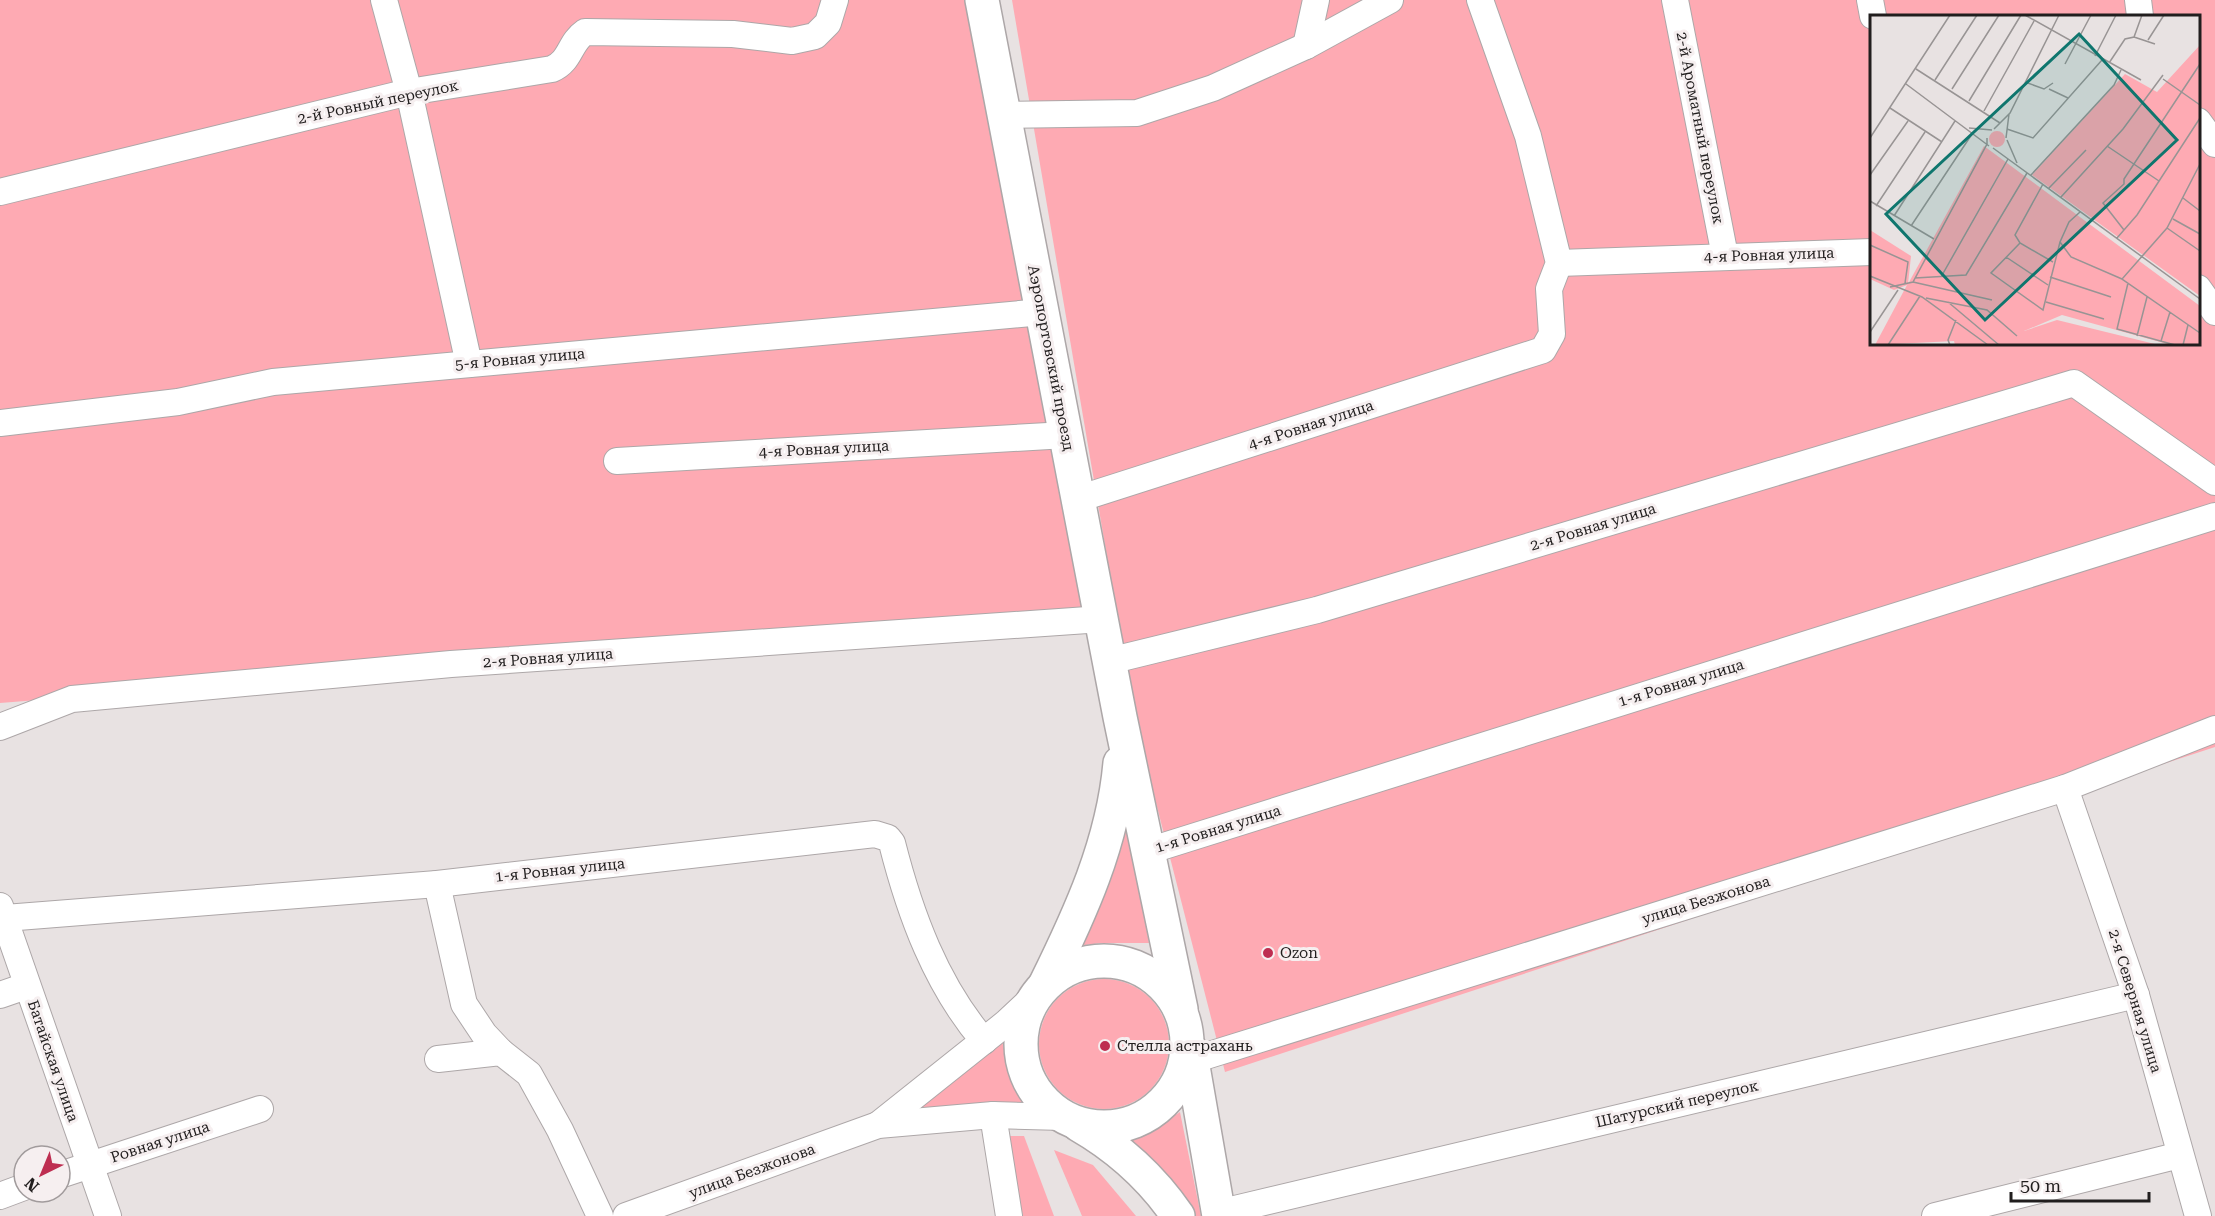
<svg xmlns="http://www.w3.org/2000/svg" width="2215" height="1216" font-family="'Roboto Serif',serif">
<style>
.green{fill:#feaab3;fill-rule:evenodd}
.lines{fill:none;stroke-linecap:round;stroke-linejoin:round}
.minor-casing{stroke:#ada7a8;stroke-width:28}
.major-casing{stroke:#ada7a8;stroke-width:36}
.minor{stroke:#fff;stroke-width:26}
.major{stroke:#fff;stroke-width:33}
.poi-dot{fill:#be2e51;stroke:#f6eff0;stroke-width:2}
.labels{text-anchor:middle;stroke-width:6;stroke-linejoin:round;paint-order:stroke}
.street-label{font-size:15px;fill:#211e1e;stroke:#f6eff0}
.poi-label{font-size:15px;fill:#211e1e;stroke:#f6eff0;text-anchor:start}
.inset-road{fill:none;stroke:#989494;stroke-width:1.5}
.view{fill:#0f766e;fill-opacity:0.15;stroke:#0f766e;stroke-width:3}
.inset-edge{fill:none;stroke:#211e1e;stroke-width:3}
</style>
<rect width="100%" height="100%" fill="#e8e2e2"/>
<g class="green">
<polygon points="0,0 972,0 1093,617 0,703"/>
<path d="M1012 0H2215V747L1225 1072 1135 721ZM1872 16H2198V344H1872Z"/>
<polygon points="1126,818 1149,943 1101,943 1078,946"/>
<circle cx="1104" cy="1044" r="65"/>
<polygon points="1002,1041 1013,1084 1025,1104 923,1112 920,1106"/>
<polygon points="1180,1112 1201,1216 1191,1216 1125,1142 1149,1132"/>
<polygon points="1004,1136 1024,1136 1054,1216 1023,1216"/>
<polygon points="1054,1150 1093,1165 1136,1216 1082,1216"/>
</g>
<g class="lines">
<g class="minor-casing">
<g id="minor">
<polyline points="384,0 409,92 469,364"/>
<polyline points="1675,0 1725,256"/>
<polyline points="1870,0 1873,16"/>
<polyline points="2138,0 2140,16"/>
<polyline points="1306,46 1316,0"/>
<polyline points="1004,115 1137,113 1213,88 1306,46 1390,0"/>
<polyline points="2198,121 2215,144"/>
<path d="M0 192 409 92 552 69C571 61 569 43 585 32L733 34 792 41 815 36 828 23 835 0"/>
<polyline points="1559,263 1872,252"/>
<polyline points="2198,288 2215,312"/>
<polyline points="0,423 178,402 273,382 1042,312"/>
<polyline points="617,461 1066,435"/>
<polyline points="1078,499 1543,350 1552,334 1549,289 1559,263 1528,136 1480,0"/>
<polyline points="1109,661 1317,610 2074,383 2215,482"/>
<polyline points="0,727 72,699 451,664 1102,619"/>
<polyline points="2065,788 2136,995 2198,1216"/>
<polyline points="1148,851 2215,516"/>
<polyline points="437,884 464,1004 484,1034 501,1052"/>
<polyline points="0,906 108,1216"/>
<path d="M5 918 437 884 875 834 888 838 892 843C910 914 936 985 984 1041"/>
<polyline points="0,995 26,986"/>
<polyline points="438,1059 501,1052 529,1074 560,1130 600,1216"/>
<polyline points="1166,1101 1193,1060 2065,788 2215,729"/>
<polyline points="993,1115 1009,1216"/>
<polyline points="878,1125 1006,1023 1038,993"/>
<polyline points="60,1175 260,1109"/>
<polyline points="0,1196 24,1187"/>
<polyline points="1218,1213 2136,995"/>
<polyline points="626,1216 878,1125 993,1115 1063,1117"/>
<polyline points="1935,1216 2180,1155"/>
</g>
</g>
<g class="major-casing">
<g id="major">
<polyline points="982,0 1120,717 1181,1009"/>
<circle cx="1104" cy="1044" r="83"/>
<path d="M1045 985C1080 914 1113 843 1120 763"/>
<polyline points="1190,1049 1219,1216"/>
<path d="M1079 1125C1119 1148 1152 1178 1178 1216"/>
</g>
</g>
<use href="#minor" class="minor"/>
<use href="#major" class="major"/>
</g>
<g class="poi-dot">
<circle cx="1268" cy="953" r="6"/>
<circle cx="1105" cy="1046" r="6"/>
</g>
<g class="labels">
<g class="street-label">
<text transform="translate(378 102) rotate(-12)" y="5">2-й Ровный переулок</text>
<text transform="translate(1700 128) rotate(79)" y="5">2-й Ароматный переулок</text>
<text transform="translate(1769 255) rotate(-2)" y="5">4-я Ровная улица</text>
<text transform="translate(1051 358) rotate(79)" y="5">Аэропортовский проезд</text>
<text transform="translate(520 359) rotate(-5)" y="5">5-я Ровная улица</text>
<text transform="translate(1311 425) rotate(-18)" y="5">4-я Ровная улица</text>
<text transform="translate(824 449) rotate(-3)" y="5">4-я Ровная улица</text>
<text transform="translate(1593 527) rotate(-17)" y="5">2-я Ровная улица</text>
<text transform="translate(548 658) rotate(-4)" y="5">2-я Ровная улица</text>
<text transform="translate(1681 683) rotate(-17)" y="5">1-я Ровная улица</text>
<text transform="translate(1218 829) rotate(-17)" y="5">1-я Ровная улица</text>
<text transform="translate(560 870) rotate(-6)" y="5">1-я Ровная улица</text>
<text transform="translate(1706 900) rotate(-17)" y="5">улица Безжонова</text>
<text transform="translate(2135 1001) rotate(73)" y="5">2-я Северная улица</text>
<text transform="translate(53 1061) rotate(71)" y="5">Батайская улица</text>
<text transform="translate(1677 1104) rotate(-13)" y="5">Шатурский переулок</text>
<text transform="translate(160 1142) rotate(-18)" y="5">Ровная улица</text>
<text transform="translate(752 1171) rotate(-20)" y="5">улица Безжонова</text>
</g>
<g class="poi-label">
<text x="1280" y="958">Ozon</text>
<text x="1117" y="1051">Стелла астрахань</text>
</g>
</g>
<g transform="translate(1870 15)">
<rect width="330" height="330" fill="#e8e2e2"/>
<path d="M330 30V281L162 160 255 59 287 77ZM119 124a8 8 0 1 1 16 0a8 8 0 1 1-16 0ZM114 131 330 291V330H301L192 300 154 316 187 305 289 330H85L84 326 5 330 37 270 24 275 0 264V215L41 241 38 269Z" fill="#feaab3"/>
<path class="inset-road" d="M155 0 271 65M264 22 285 29M278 25 294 0M225 41 246 0M239 48 255 24 264 22 272 0M195 49 221 0M46 54 130 108M293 64 330 90M65 65 107 0M155 67 174 74 183 68M36 69 119 131M82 74 129 0M179 74 198 83M99 86 151 0M20 93 72 127M114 96 164 6M99 113 122 115M124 114 140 98 189 0M137 114 163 123 232 45M0 123 80 0M136 123 139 99M137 125 147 148M237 131 289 166M123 133 330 284M330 149 297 213 252 264 330 318M0 160 38 106M161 160 244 70 251 55M173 169 145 220 150 228 183 247M179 173 216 135M191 182 253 114 293 60M313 183 330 196M0 186 64 224M6 191 55 117M24 201 85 106M303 204 330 219M41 211 102 119M297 213 330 236M254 215 233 188 254 169V164L330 49M247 223 267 200 330 103M190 227 201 242 252 264M150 228 121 258 173 295 190 227 199 207 210 197M0 230 38 247 35 268M136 242 178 270M0 261 52 282 118 330M71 262 138 144M180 262 241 282M45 263 96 260 157 158M43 267 122 285M258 268 247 314 305 330M20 272 43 267 117 129V123M56 283 117 295 147 321M78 287 129 330M176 287 234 304M0 317 28 275M267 321 277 282M291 326 300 297M18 330 50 281M80 330 78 325 86 305M313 330 318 310"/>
<path class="view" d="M209 19 307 125 115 305 16 199Z"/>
<rect width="330" height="330" class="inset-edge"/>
</g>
<g transform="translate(42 1174) rotate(223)"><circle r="28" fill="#f6eff0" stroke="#a19b9c" stroke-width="1.5"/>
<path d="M0-4.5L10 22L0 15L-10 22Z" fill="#be2e51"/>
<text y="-9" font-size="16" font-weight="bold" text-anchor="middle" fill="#211e1e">N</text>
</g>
<path d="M2011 1192v9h138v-9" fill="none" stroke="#211e1e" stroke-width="3"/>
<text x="2020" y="1192" font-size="18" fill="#211e1e" stroke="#f6eff0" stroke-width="4.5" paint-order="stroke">50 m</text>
</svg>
